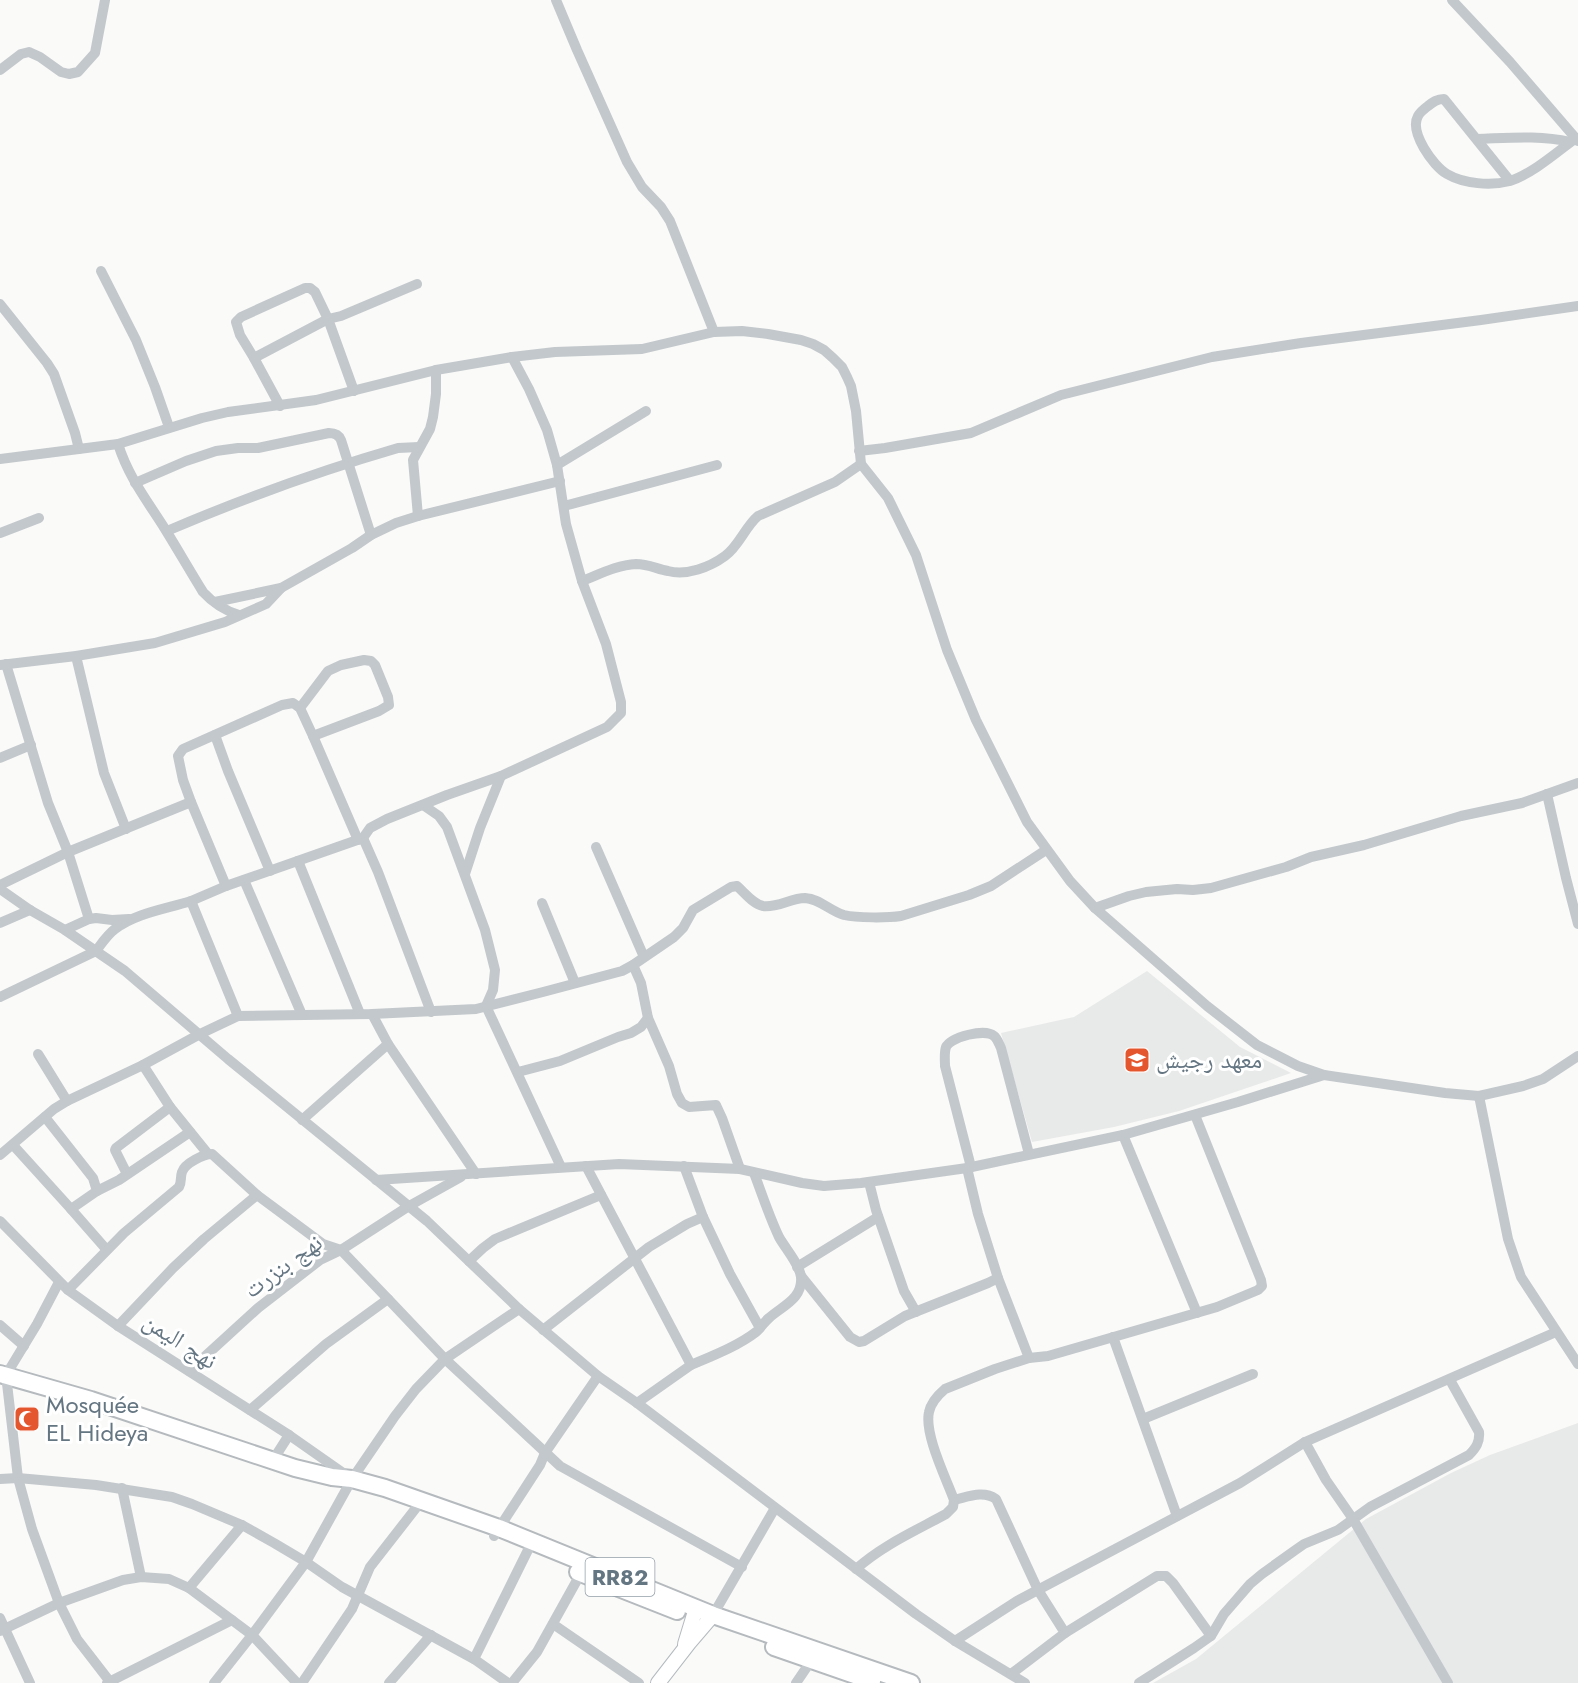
<svg xmlns="http://www.w3.org/2000/svg" width="1578" height="1683" font-family="Jost,'Noto Naskh Arabic',sans-serif">
<style>
.built{fill:#e8e9e9}
.lines{fill:none;stroke-linecap:round;stroke-linejoin:round}
.secondary-casing{stroke:#b3babf;stroke-width:16}
.primary-casing{stroke:#b5babe;stroke-width:20}
.street{stroke:#c3c8cc;stroke-width:10}
.secondary{stroke:#fff;stroke-width:14}
.primary{stroke:#fff;stroke-width:16}
.labels{text-anchor:middle;stroke-width:6;stroke-linejoin:round;paint-order:stroke}
.shield{fill:#fff;stroke:#939fa8;stroke-width:1.5}
.shield-label{font-size:22px;font-weight:bold;fill:#657683}
.poi-label{font-size:24px;fill:#657683;stroke:#fff;text-anchor:start}
.street-label{font-size:24px;fill:#657683;stroke:#fff}
</style>
<rect width="100%" height="100%" fill="#fafaf8"/>
<g class="built">
<polygon points="1147,971 1240,1047 1291,1073 1179,1111 1114,1127 1032,1142 1001,1033 1074,1017"/>
<polygon points="1578,1423 1578,1683 1153,1683 1196,1659 1366,1519 1451,1473 1490,1455"/>
</g>
<g class="lines">
<g class="secondary-casing">
<g id="secondary">
<polyline points="685,1644 696,1608"/>
<polyline points="658,1683 689,1643 713,1615"/>
</g>
</g>
<g class="primary-casing">
<g id="primary">
<polyline points="0,1374 91,1400 295,1468 332,1477 352,1479 385,1488 499,1528 713,1615 911,1683"/>
<polyline points="578,1572 677,1611"/>
<polyline points="774,1647 872,1681"/>
</g>
</g>
<g class="street">
<polyline points="556,0 577,50 627,162 642,187 661,207 670,221 714,332"/>
<polyline points="1452,0 1510,62 1578,141"/>
<polyline points="0,70 21,54 29,52 40,57 61,72 69,74 78,72 95,53 105,0"/>
<path d="M1477 139C1509 138 1539 135 1570 142"/>
<path d="M1510 181 1444 99C1437 99 1433 102 1428 106 1424 109 1420 112 1418 116 1409 132 1433 166 1447 174 1464 184 1491 186 1510 181 1532 174 1557 152 1576 138"/>
<polyline points="101,271 136,340 155,387 169,427"/>
<polyline points="0,304 47,363 54,374 75,433 79,449"/>
<polyline points="254,358 328,319 341,316 417,284"/>
<polyline points="280,406 254,358 240,335 236,322 241,317 305,288 310,288 315,292 328,319 354,391"/>
<path d="M118 444C129 478 146 499 165 529 178 550 190 571 203 592 213 603 226 611 239 615"/>
<polyline points="859,451 885,448 971,433 1061,395 1212,357 1301,343 1481,320 1578,306"/>
<polyline points="0,459 118,444 202,418 228,412 316,400 436,370 512,357 555,352 642,349 714,332 742,331 768,334 801,340 813,344 824,350 833,358 842,367 847,377 851,386 856,411 861,464 888,498 916,555 947,650 976,720 1027,822 1070,881 1095,908 1207,1006 1257,1045 1298,1066 1324,1075 1445,1093 1479,1096 1523,1086 1543,1079 1578,1056"/>
<polyline points="557,465 646,411"/>
<path d="M135 483 186 461 216 451 238 448H258L329 433C335 433 339 435 341 440L371 535"/>
<polyline points="564,506 717,465"/>
<polyline points="418,516 413,460 430,429 433,417 436,394 436,370"/>
<path d="M167 531C242 499 319 471 398 448L419 447"/>
<polyline points="0,533 39,518"/>
<path d="M582 581C600 574 617 565 636 564 648 564 657 569 668 571 687 576 710 567 725 556 739 546 745 527 758 516L835 482 861 464"/>
<polyline points="215,602 281,588"/>
<polyline points="76,656 104,773 126,829"/>
<polyline points="6,664 48,803 68,852 89,919"/>
<polyline points="0,665 76,656 155,643 225,622 266,604 281,588 352,548 371,535 396,523 418,516 560,481"/>
<polyline points="300,708 328,671 341,665 364,660 371,661 375,665 388,697 389,705 379,711 313,736"/>
<polyline points="215,735 228,771 270,871"/>
<polyline points="0,758 31,745"/>
<polyline points="1547,794 1566,878 1578,924"/>
<polyline points="191,802 183,780 178,756 183,749 282,705 293,703 300,708 313,736 358,840"/>
<polyline points="423,805 439,816 447,827 485,930 495,970 493,990 486,1006 561,1167"/>
<polyline points="363,838 370,828 387,819 447,795 501,776 607,727 621,713 621,702 606,644 582,581 566,524 557,465 547,430 529,389 512,357"/>
<polyline points="596,847 644,957"/>
<polyline points="298,861 360,1014"/>
<polyline points="465,874 480,828 501,776"/>
<polyline points="244,880 302,1015"/>
<polyline points="0,885 68,852 191,802 226,886 191,901"/>
<polyline points="226,886 363,838 378,872 431,1012"/>
<polyline points="0,889 30,910 65,930 125,971 228,1059 427,1221 519,1309 598,1376 637,1403 916,1614 955,1641 1025,1683"/>
<polyline points="542,903 575,983"/>
<polyline points="1095,908 1129,896 1146,892 1177,889 1193,890 1211,888 1286,867 1311,857 1364,845 1461,816 1522,803 1578,783"/>
<polyline points="0,923 30,910"/>
<polyline points="65,930 89,919 96,918 112,920 129,919"/>
<polyline points="633,965 641,983 648,1018 669,1066 677,1094 682,1103 689,1107 716,1105 722,1118 740,1169"/>
<path d="M0 997 96 951C102 943 107 935 115 929 136 913 166 909 191 901L238 1016"/>
<polyline points="388,1044 476,1174"/>
<polyline points="38,1054 67,1101"/>
<polyline points="518,1072 560,1061 618,1037 631,1033 641,1027 648,1018"/>
<polyline points="1479,1096 1508,1239 1521,1277 1578,1364"/>
<polyline points="170,1107 208,1154"/>
<polyline points="302,1120 388,1044 372,1014"/>
<polyline points="1123,1135 1197,1313"/>
<polyline points="13,1145 71,1209 97,1191 93,1178 45,1117"/>
<path d="M0 1155 54 1109 67 1101 143 1065 200 1034 238 1016 372 1014 476 1009 543 992 622 971 633 965 674 937 683 928 693 910 731 887 737 886C745 893 753 904 763 906 777 908 791 898 805 898 820 899 830 911 844 915 857 918 887 918 901 916L969 895 991 886 1046 850"/>
<polyline points="586,1166 691,1365 637,1403"/>
<polyline points="684,1166 703,1217 730,1274 760,1328"/>
<path d="M971 1167 945 1066C945 1061 944 1053 946 1047 951 1037 985 1028 994 1036 997 1038 999 1044 1001 1048L1029 1154"/>
<polyline points="127,1174 115,1150 116,1148 170,1107 143,1065"/>
<polyline points="376,1180 619,1164 740,1169 802,1183 824,1186 861,1183 967,1168 1123,1135 1238,1102 1324,1075"/>
<polyline points="869,1182 876,1210 904,1291 916,1312"/>
<polyline points="97,1191 119,1180 190,1132"/>
<polyline points="71,1209 106,1249"/>
<polyline points="0,1221 68,1290 118,1326 289,1435 349,1477"/>
<polyline points="469,1261 483,1248 495,1239 601,1195"/>
<polyline points="797,1267 878,1217"/>
<polyline points="801,1276 850,1337 859,1342 864,1341 905,1316 988,1283 998,1278 978,1214 967,1168"/>
<polyline points="998,1278 1029,1358 1048,1356 1217,1307 1258,1290 1262,1286 1261,1280 1195,1115"/>
<polyline points="59,1282 37,1324 6,1375 18,1478 32,1529 59,1603 77,1639 111,1683"/>
<path d="M68 1290 124 1233 179 1187C182 1181 180 1178 182 1172 185 1163 204 1154 212 1154L257 1195 323 1244 341 1250 388 1299 326 1344 250 1410"/>
<polyline points="388,1299 445,1359 560,1466 742,1567"/>
<polyline points="0,1325 24,1346"/>
<polyline points="118,1326 173,1268 204,1239 257,1195"/>
<polyline points="543,1330 649,1247 687,1224 703,1217"/>
<polyline points="1113,1337 1177,1516"/>
<path d="M691 1365C712 1356 738 1346 756 1332 761 1328 764 1322 769 1318 782 1306 803 1299 801 1277 800 1265 785 1248 779 1237 769 1216 762 1194 754 1173"/>
<polyline points="189,1371 258,1308 320,1260 341,1250 409,1206 461,1177"/>
<polyline points="1143,1419 1253,1374"/>
<polyline points="273,1460 289,1435"/>
<polyline points="0,1479 18,1478 96,1485 172,1497 192,1504 242,1525 274,1543 306,1562 342,1587 474,1659 508,1683"/>
<polyline points="122,1488 141,1577"/>
<path d="M954 1500C968 1497 983 1490 996 1499L1038 1590 1065 1633 1011 1674"/>
<polyline points="494,1536 540,1465 545,1453 598,1376"/>
<path d="M856 1569C883 1545 915 1531 946 1514L953 1507 954 1500C946 1478 924 1434 929 1412 931 1402 938 1395 945 1389L995 1369 1029 1358"/>
<polyline points="189,1588 242,1525"/>
<polyline points="713,1615 775,1508"/>
<polyline points="0,1618 30,1683"/>
<polyline points="553,1624 639,1683"/>
<polyline points="0,1631 59,1603 123,1580 141,1577 169,1579 189,1588 252,1635 297,1683"/>
<polyline points="1065,1633 1157,1576 1166,1576 1173,1583 1211,1636 1194,1648 1139,1683"/>
<path d="M1211 1636 1224 1614 1250 1584 1262 1574 1294 1551 1304 1544 1338 1530 1370 1507 1469 1455C1476 1448 1480 1442 1479 1432L1450 1380"/>
<polyline points="955,1641 1017,1601 1240,1483 1305,1442"/>
<polyline points="474,1659 528,1550"/>
<polyline points="107,1683 232,1620"/>
<polyline points="214,1683 252,1635 306,1562 352,1479 395,1416 416,1389 445,1359 519,1309"/>
<polyline points="302,1683 352,1609 370,1567 416,1508"/>
<polyline points="389,1683 431,1635"/>
<polyline points="512,1683 537,1652 581,1573"/>
<polyline points="796,1683 811,1661"/>
<polyline points="1448,1683 1353,1519 1326,1480 1305,1442 1556,1332"/>
</g>
<use href="#secondary" class="secondary"/>
<use href="#primary" class="primary"/>
</g>
<defs>
<g id="school-square" transform="scale(1.35)"><rect x="-9" y="-9" width="18" height="18" rx="4" fill="#e4572e" stroke="#fff"/><path d="M0-5L7-2L0 1L-7-2ZM-4 1L0 2.5L4 1V4Q0 6-4 4Z" fill="#fff"/></g>
<g id="mosque-square" transform="scale(1.35)"><rect x="-9" y="-9" width="18" height="18" rx="4" fill="#e4572e" stroke="#fff"/><path d="M3.5-4.9A6 6 0 1 0 3.5 4.9A5 5 0 1 1 3.5-4.9Z" fill="#fff"/></g>
</defs>
<g fill-rule="evenodd">
<use href="#school-square" x="1137" y="1060"/>
<use href="#mosque-square" x="27" y="1419"/>
</g>
<g class="labels">
<rect class="shield" x="585.5" y="1558" width="69" height="38" rx="4.5"/>
<g class="shield-label">
<text x="620" y="1585">RR82</text>
</g>
<g class="poi-label">
<text x="1156" y="1068">معهد رجيش</text>
<text x="46" y="1413">Mosquée<tspan x="46" dy="28">EL Hideya</tspan></text>
</g>
<g class="street-label">
<text transform="translate(283 1266) rotate(-36)" y="8">نهج بنزرت</text>
<text transform="translate(180 1341) rotate(33)" y="8">نهج اليمن</text>
</g>
</g>
</svg>
